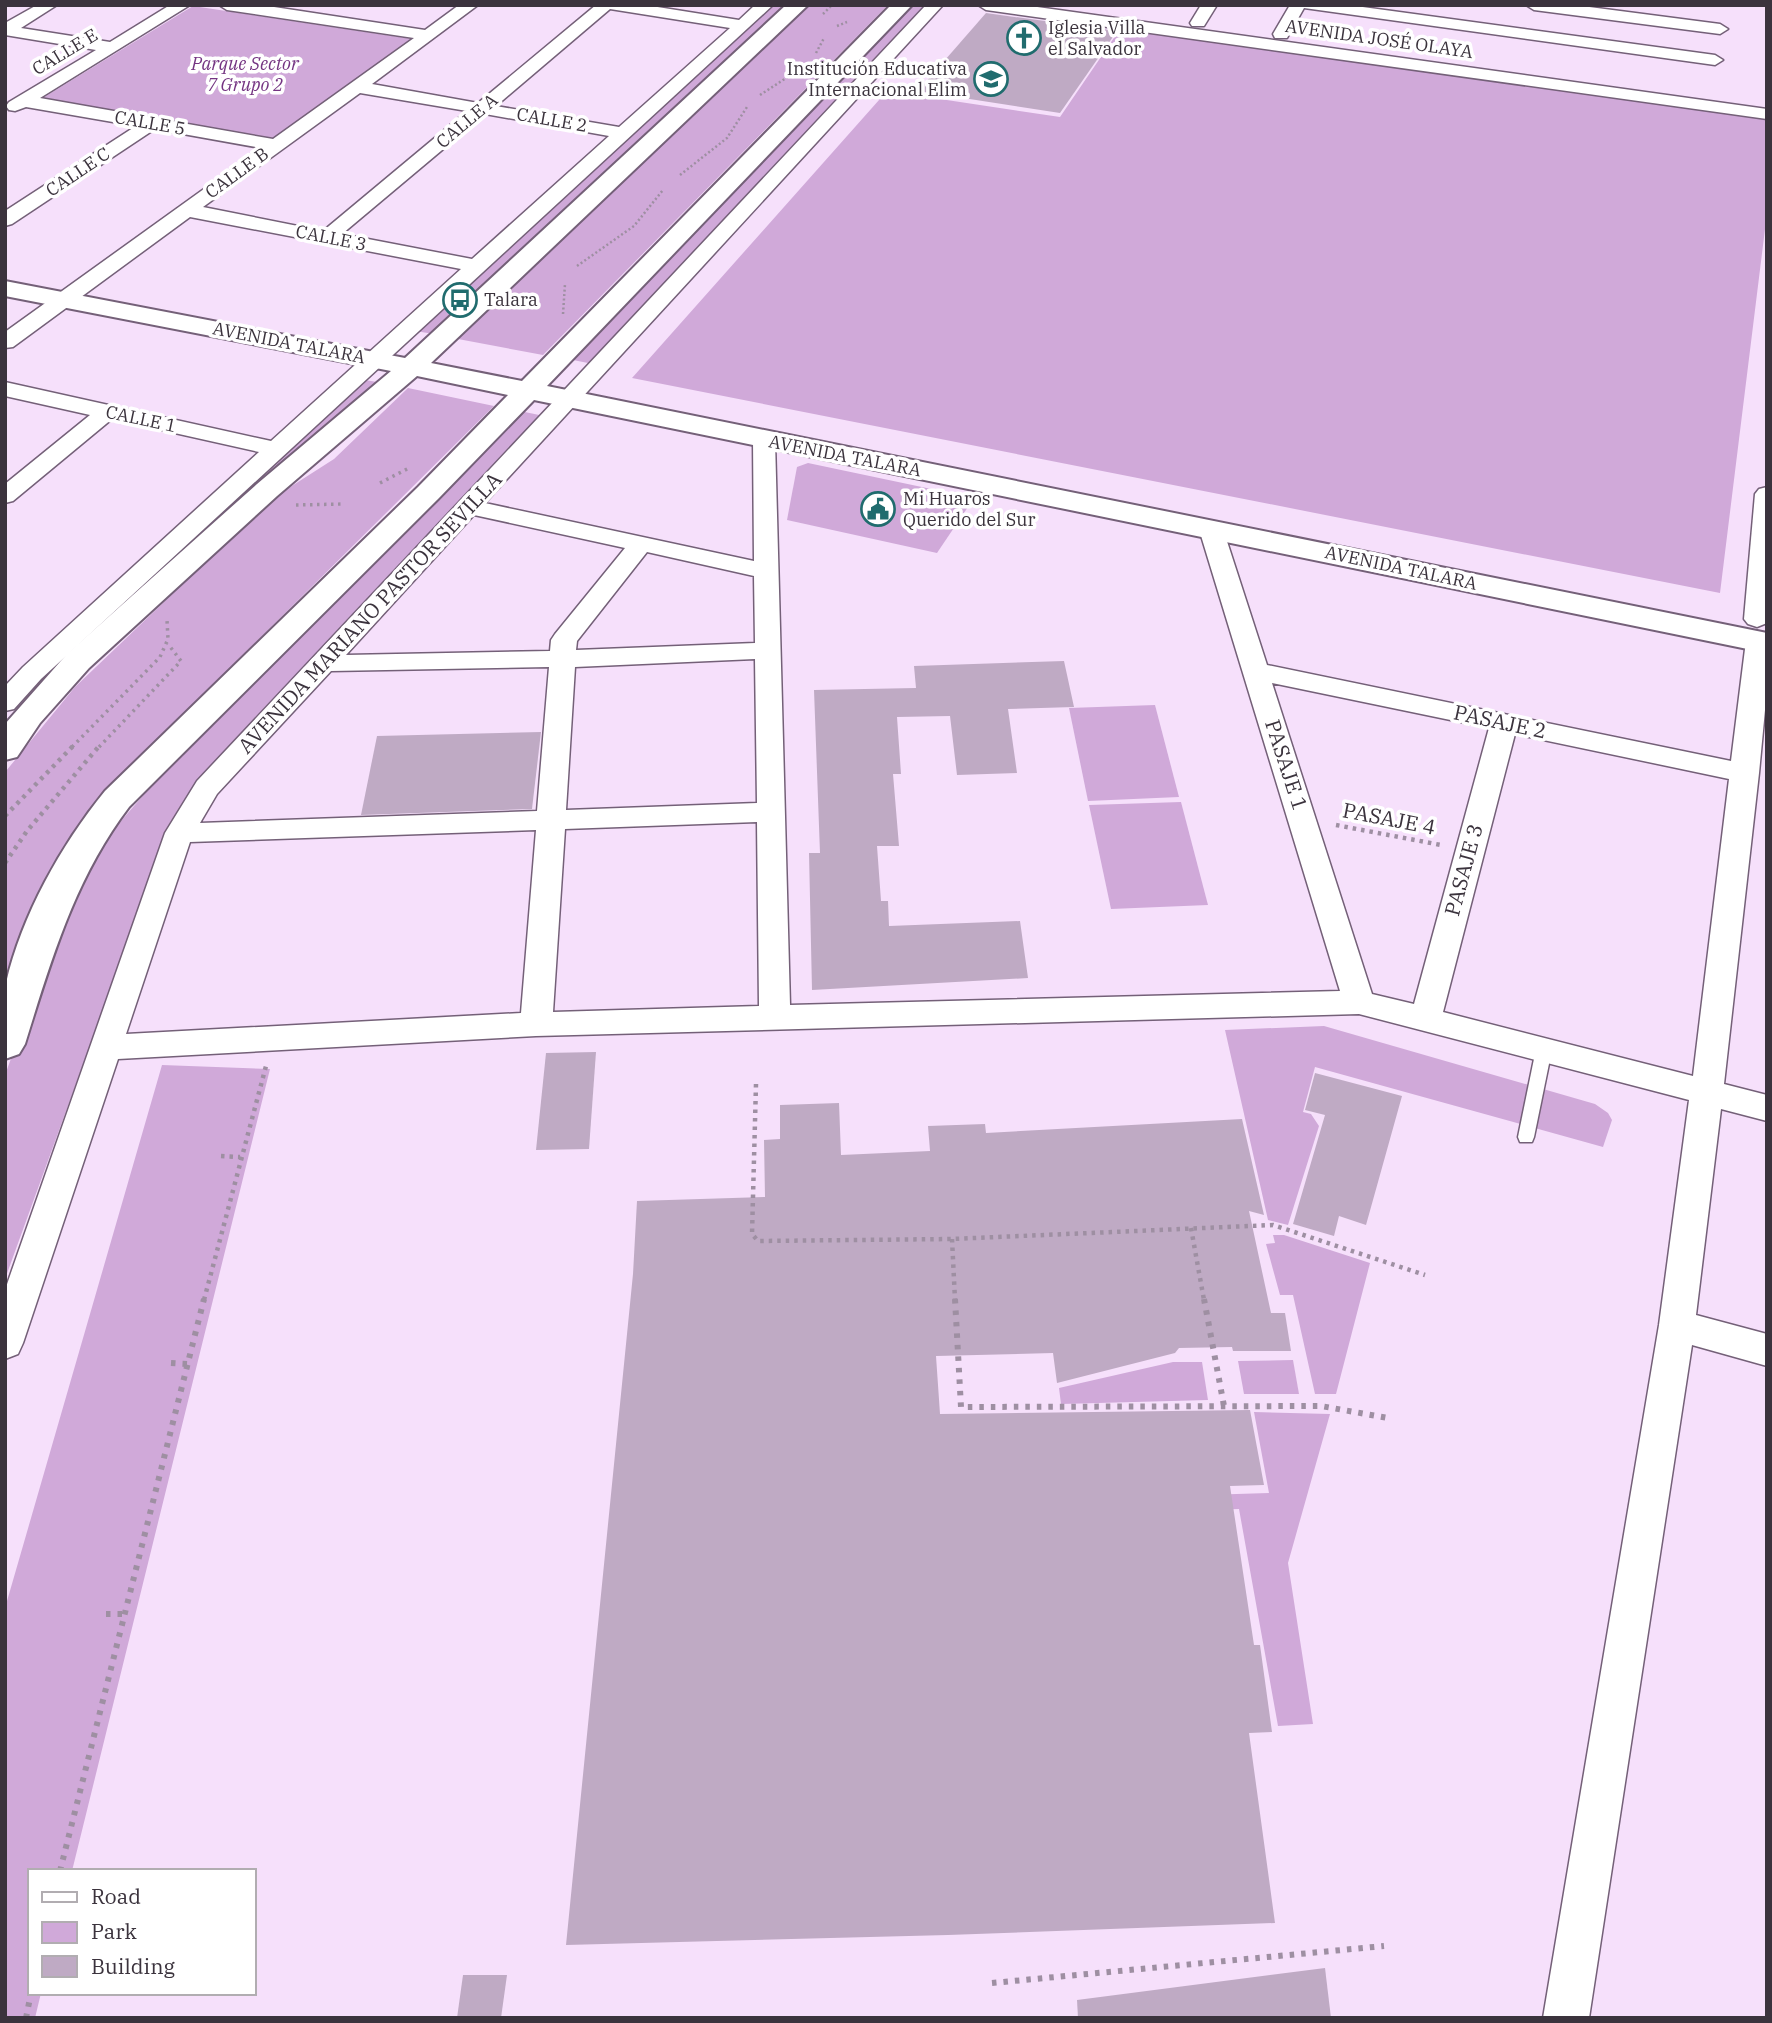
<svg xmlns="http://www.w3.org/2000/svg" width="1772" height="2023" font-family="'IBM Plex Serif',serif">
<style>
.green{fill:#d0a9d9}
.building{fill:#bfaac4}
.lines{fill:none;stroke-linecap:round;stroke-linejoin:round}
.lane-casing{stroke:#746078;stroke-width:3}
.street-casing{stroke:#746078;stroke-width:3}
.secondary-casing{stroke:#746078;stroke-width:4}
.path-far3{stroke:#9e8fa2;stroke-width:2.5;stroke-dasharray:2 2.5;stroke-linecap:butt}
.path-far2{stroke:#9e8fa2;stroke-width:3.5;stroke-dasharray:2.5 4.5;stroke-linecap:butt}
.path-far1{stroke:#9e8fa2;stroke-width:4.5;stroke-dasharray:3.5 5;stroke-linecap:butt}
.path{stroke:#9e8fa2;stroke-width:6;stroke-dasharray:4.5 7;stroke-linecap:butt}
.lane{fill:#fff;fill-rule:evenodd}
.street{fill:#fff;fill-rule:evenodd}
.secondary{fill:#fff;fill-rule:evenodd}
.labels{text-anchor:middle;stroke-width:7;stroke-linejoin:round;paint-order:stroke}
.far-poi-label{font-size:18px;fill:#3b333d;stroke:#fff;text-anchor:start}
.far-street-label{font-size:18px;fill:#3b333d;stroke:#fff}
.far-park-label{font-size:18px;font-style:italic;fill:#743482;stroke:#fff}
.street-label{font-size:21px;fill:#3b333d;stroke:#fff}
</style>
<rect width="100%" height="100%" fill="#f6e0fb"/>
<g class="green">
<polygon points="772,5 788,5 434,334 415,331"/>
<polygon points="809,5 888,5 543,355 458,339"/>
<polygon points="909,5 929,5 593,364 568,359"/>
<polygon points="193,6 412,39 274,141 41,99"/>
<polygon points="1120,29 1767,118 1767,213 1720,593 632,378 887,91 1060,117"/>
<polygon points="365,380 383,383 199,533"/>
<path d="M408 388 494 406 126 771C104 795 82 819 65 848 39 890 24 938 5 983L6 771 75 687 273 498 334 459Z"/>
<polygon points="520,411 544,416 292,680 138,913 5,1279 5,1075 64,913 89,867 114,829 180,753"/>
<polygon points="808,463 974,498 937,553 787,520 797,467"/>
<polygon points="1155,705 1179,797 1088,801 1069,708"/>
<polygon points="1181,802 1208,905 1111,909 1089,805"/>
<polygon points="1324,1026 1595,1104 1608,1113 1612,1120 1603,1147 1315,1067 1303,1112 1311,1114 1319,1126 1288,1225 1268,1220 1225,1030"/>
<polygon points="162,1065 270,1069 72,1871 30,1871 30,1993 41,1993 35,2018 5,2018 5,1608"/>
<polygon points="1273,1235 1284,1235 1370,1263 1336,1394 1315,1394 1293,1295 1280,1295 1266,1244 1275,1243"/>
<polygon points="1293,1360 1299,1394 1244,1394 1238,1361"/>
<polygon points="1173,1362 1202,1362 1208,1400 1061,1404 1059,1388"/>
<polygon points="1254,1412 1330,1414 1288,1563 1313,1724 1278,1726 1239,1509 1074,1514 1073,1499 1269,1493"/>
</g>
<g class="building">
<polygon points="986,13 1117,31 1060,113 918,91"/>
<polygon points="1064,661 1074,707 1008,709 1017,773 957,775 950,716 897,717 901,774 893,774 899,846 877,846 881,901 888,901 889,926 1020,921 1028,978 812,990 809,853 820,853 814,690 916,688 914,666"/>
<polygon points="541,732 532,809 361,815 377,736"/>
<polygon points="596,1052 589,1149 536,1150 546,1053"/>
<polygon points="1315,1073 1402,1096 1366,1225 1339,1216 1334,1236 1293,1224 1325,1115 1305,1110"/>
<polygon points="839,1103 841,1155 930,1151 928,1126 985,1124 986,1133 1242,1119 1264,1215 1249,1211 1271,1313 1285,1313 1291,1351 1233,1351 1232,1347 1179,1348 1175,1353 1057,1383 1053,1353 936,1356 940,1414 1250,1410 1264,1485 1230,1486 1254,1645 1260,1645 1272,1732 1249,1733 1275,1923 948,1935 566,1945 633,1274 637,1201 765,1197 764,1140 780,1139 780,1105"/>
<polygon points="1325,1968 1331,2018 1078,2018 1077,2000"/>
<polygon points="463,1975 507,1975 501,2018 457,2018"/>
</g>
<g class="lines">
<g class="lane-casing">
<polygon id="lane" points="1544,1043 1550,1045 1552,1049 1534,1137 1532,1142 1520,1142 1518,1137 1536,1049 1538,1045"/>
</g>
<g class="street-casing">
<g id="street">
<path d="M37 5H57L21 28 110 42 170 5H190L40 98 273 139 414 38 227 10 219 5H261L425 30 459 5H478L372 84 478 103 596 5H645L739 20 755 5H773L41 679 14 709 5 711V686L23 667 259 452 112 419 13 501 5 503V484L90 415 5 396V382L271 441 461 269 190 217 13 347 5 348V332L261 148 155 129 12 224 5 226V211L136 126 26 107 15 111 9 110 6 106 9 102 96 50 5 35V23ZM610 9 730 28 619 127 496 106ZM360 93 467 111 323 231 203 207ZM485 114 609 136 472 259 342 234Z"/>
<path d="M926 5H943L485 503 754 561 753 440 756 435H772L775 440 790 1005 1340 991 1199 529 1202 524 1211 522 1220 524 1223 529 1267 665 1731 761 1746 641 1750 635 1759 633 1767 635V689L1759 773 1724 1084 1767 1095V1121L1721 1109 1696 1315 1767 1334V1366L1692 1345 1589 2018H1543L1659 1325 1689 1100 1359 1014 536 1036 118 1059 23 1343 18 1354 5 1359V1290L165 833 197 781ZM474 515 625 548 555 634 551 640 550 651 346 655ZM647 552 754 576 755 643 576 650 577 641ZM755 659 757 803 566 810 575 667ZM549 667 537 811 200 823 217 794 331 671ZM1272 683 1489 728 1414 1004 1372 994ZM1515 734 1729 779 1693 1076 1443 1012ZM757 822 759 1006 553 1012 565 829ZM536 830 521 1013 126 1034 190 842Z"/>
<polygon points="978,5 1023,5 1767,109 1767,119 986,10"/>
<polygon points="1201,5 1217,5 1204,26 1192,26 1190,23"/>
<polygon points="1290,5 1348,5 1715,55 1723,60 1715,65 1304,8 1287,38 1275,38 1273,34"/>
<polygon points="1526,5 1574,5 1720,24 1728,29 1720,34 1534,10"/>
<polygon points="1767,487 1767,623 1757,627 1748,624 1744,619 1755,494 1759,489"/>
</g>
</g>
<g class="secondary-casing">
<path id="secondary" d="M786 5H808L431 363 522 381 891 5H912L547 386 1767 633V653L534 400 438 499 129 807C75 878 51 960 25 1044L19 1054 5 1059C5 1035 1 1006 6 983 22 915 61 845 105 791L418 487 508 395 417 376 277 496 89 668 40 723 17 757 5 760V724L67 654 257 484 391 371 5 296V281L405 358Z"/>
</g>
<g class="path-far3">
<polyline points="823,14 832,5"/>
<polyline points="837,26 847,22"/>
<polyline points="816,53 824,38"/>
<polyline points="760,95 800,69"/>
<polyline points="680,175 727,138 747,107"/>
<polyline points="577,266 634,226 663,190"/>
<polyline points="563,314 565,284"/>
</g>
<g class="path-far2">
<polyline points="380,483 409,468"/>
<polyline points="296,505 344,504"/>
<polyline points="72,747 160,657 168,639 167,620"/>
<polyline points="99,747 181,661 168,644"/>
</g>
<g class="path-far1">
<polyline points="5,816 74,745"/>
<polyline points="1336,825 1441,845"/>
<polyline points="5,863 27,831 100,745"/>
<polyline points="756,1084 752,1234 758,1241 952,1239 1273,1225 1425,1275"/>
<polyline points="221,1156 240,1157"/>
<polyline points="1191,1228 1204,1300"/>
<polyline points="952,1239 955,1300"/>
<polyline points="204,1300 266,1066"/>
</g>
<g class="path">
<polyline points="955,1299 961,1407 1321,1406 1388,1418"/>
<polyline points="1204,1299 1224,1406"/>
<polyline points="171,1363 187,1364"/>
<polyline points="106,1614 125,1614"/>
<polyline points="60,1871 204,1299"/>
<polyline points="992,1983 1384,1946"/>
<polyline points="26,2018 31,1993"/>
</g>
<use href="#lane" class="lane"/>
<use href="#street" class="street"/>
<use href="#secondary" class="secondary"/>
</g>
<defs>
<g id="church-ring" transform="scale(1.75)"><circle r="9.5" fill="#fff" stroke="#206c6e" stroke-width="1.5"/><path d="M-1.2-6h2.4v3.5h3.3v2.4h-3.3V6h-2.4V-.1h-3.3v-2.4h3.3Z" fill="#206c6e"/></g>
<g id="school-ring" transform="scale(1.75)"><circle r="9.5" fill="#fff" stroke="#206c6e" stroke-width="1.5"/><path d="M0-5L7-2L0 1L-7-2ZM-4 1L0 2.5L4 1V4Q0 6-4 4Z" fill="#206c6e"/></g>
<g id="bus-ring" transform="scale(1.75)"><circle r="9.5" fill="#fff" stroke="#206c6e" stroke-width="1.5"/><path d="M-5-6H5V4H4V6H2V4H-2V6H-4V4H-5ZM-3.5-4V0h7V-4ZM-3.5 1.2v1.5H-2V1.2ZM2 1.2v1.5H3.5V1.2Z" fill="#206c6e"/></g>
<g id="civic-ring" transform="scale(1.75)"><circle r="9.5" fill="#fff" stroke="#206c6e" stroke-width="1.5"/><path d="M-.6-6.5H3V-4.5H.6V-3L4-1V1h2V6H-6V1h2V-1L-.6-3ZM-1.2 2.5V6h2.4V2.5Z" fill="#206c6e"/></g>
</defs>
<g fill-rule="evenodd">
<use href="#church-ring" x="1024" y="38"/>
<use href="#school-ring" x="991" y="79"/>
<use href="#bus-ring" x="460" y="300"/>
<use href="#civic-ring" x="878" y="509"/>
</g>
<g class="labels">
<g class="far-poi-label">
<text x="1048" y="34">Iglesia Villa<tspan x="1048" dy="21">el Salvador</tspan></text>
<text x="967" y="75" text-anchor="end">Institución Educativa<tspan x="967" dy="21">Internacional Elim</tspan></text>
<text x="484" y="306">Talara</text>
<text x="903" y="505">Mi Huaros<tspan x="903" dy="21">Querido del Sur</tspan></text>
</g>
<g class="far-street-label">
<text transform="translate(1379 39) rotate(8)" y="6">AVENIDA JOSÉ OLAYA</text>
<text transform="translate(65 52) rotate(-31)" y="6">CALLE E</text>
<text transform="translate(552 120) rotate(10)" y="6">CALLE 2</text>
<text transform="translate(467 121) rotate(-40)" y="6">CALLE A</text>
<text transform="translate(150 123) rotate(10)" y="6">CALLE 5</text>
<text transform="translate(78 172) rotate(-34)" y="6">CALLE C</text>
<text transform="translate(237 173) rotate(-36)" y="6">CALLE B</text>
<text transform="translate(331 238) rotate(11)" y="6">CALLE 3</text>
<text transform="translate(289 343) rotate(11)" y="6">AVENIDA TALARA</text>
<text transform="translate(141 419) rotate(12)" y="6">CALLE 1</text>
<text transform="translate(845 456) rotate(11)" y="6">AVENIDA TALARA</text>
<text transform="translate(1401 568) rotate(12)" y="6">AVENIDA TALARA</text>
</g>
<g class="far-park-label">
<text x="245" y="70">Parque Sector<tspan x="245" dy="21">7 Grupo 2</tspan></text>
</g>
<g class="street-label">
<text transform="translate(370 613) rotate(-47)" y="7">AVENIDA MARIANO PASTOR SEVILLA</text>
<text transform="translate(1500 722) rotate(12)" y="7">PASAJE 2</text>
<text transform="translate(1286 765) rotate(72)" y="7">PASAJE 1</text>
<text transform="translate(1389 819) rotate(11)" y="7">PASAJE 4</text>
<text transform="translate(1464 870) rotate(-75)" y="7">PASAJE 3</text>
</g>
</g>
<rect width="1772" height="2023" fill="none" stroke="#3b333d" stroke-width="14"/>
<rect x="28" y="1869" width="228" height="126" fill="#ffffff" stroke="#b1adb1" stroke-width="2"/>
<rect x="42" y="1892" width="35" height="10" fill="#ffffff" stroke="#b1adb1" stroke-width="2"/>
<text x="91" y="1904" font-size="21" fill="#3b333d">Road</text>
<rect x="42" y="1922" width="35" height="21" fill="#d0a9d9" stroke="#b1adb1" stroke-width="2"/>
<text x="91" y="1939" font-size="21" fill="#3b333d">Park</text>
<rect x="42" y="1956" width="35" height="21" fill="#bfaac4" stroke="#b1adb1" stroke-width="2"/>
<text x="91" y="1974" font-size="21" fill="#3b333d">Building</text>
</svg>
